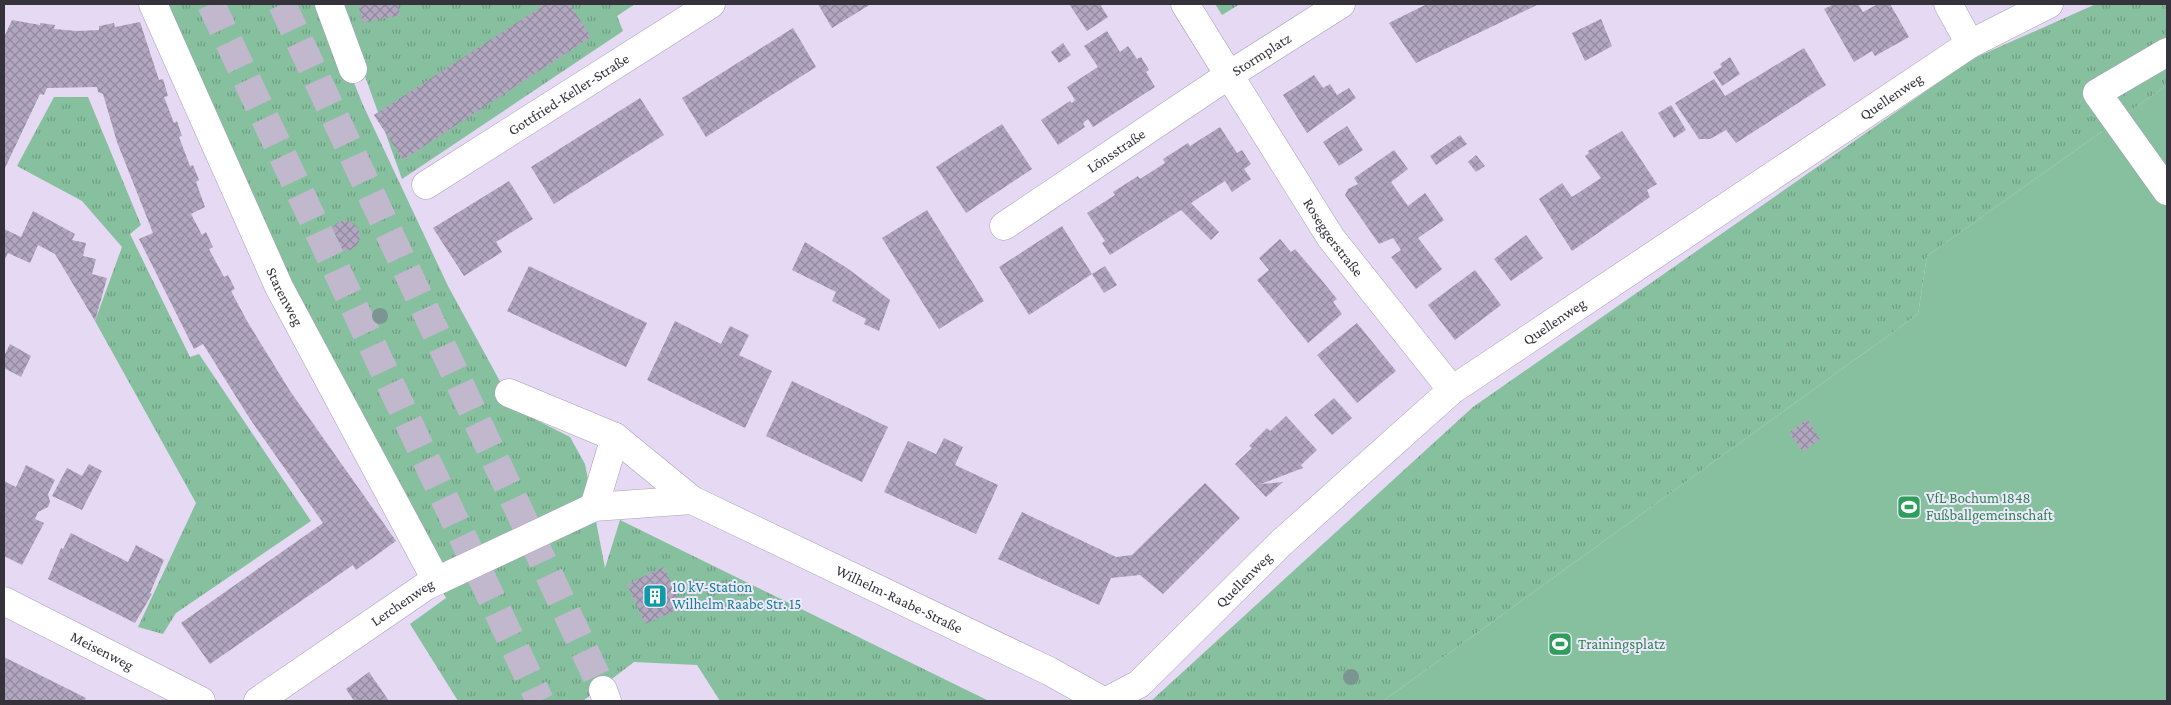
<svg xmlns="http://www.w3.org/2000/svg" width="2171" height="705" font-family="'Crimson Pro',serif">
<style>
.grass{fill:url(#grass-tufts)}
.garden{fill:#87c09f}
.building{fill:url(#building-cross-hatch)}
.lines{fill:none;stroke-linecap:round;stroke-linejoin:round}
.highway-tunnel{stroke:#c2b8ce;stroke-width:28;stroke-dasharray:28 14;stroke-linecap:butt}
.minor-casing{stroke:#ab9fb8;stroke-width:29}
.highway-casing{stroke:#ab9fb8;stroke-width:29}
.minor{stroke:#fff;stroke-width:28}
.highway{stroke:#fff;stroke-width:28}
.tree{fill:#7b9692}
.labels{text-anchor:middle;stroke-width:4;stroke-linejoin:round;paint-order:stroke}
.street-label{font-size:15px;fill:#36323c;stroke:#f1e7fd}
.leisure-label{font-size:15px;fill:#27864d;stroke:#f1e7fd;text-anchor:start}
.culture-label{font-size:15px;fill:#0d838f;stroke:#f1e7fd;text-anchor:start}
</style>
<defs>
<pattern id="grass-tufts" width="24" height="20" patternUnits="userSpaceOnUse" patternTransform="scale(1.25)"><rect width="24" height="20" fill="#87c09f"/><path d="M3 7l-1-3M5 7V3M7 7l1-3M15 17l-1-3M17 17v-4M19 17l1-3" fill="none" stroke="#6f9d83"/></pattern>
<pattern id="building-cross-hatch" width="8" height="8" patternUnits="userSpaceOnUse" patternTransform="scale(1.25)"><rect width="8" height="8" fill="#b2a7c0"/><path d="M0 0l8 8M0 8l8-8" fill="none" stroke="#92899d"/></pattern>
</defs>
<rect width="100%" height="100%" fill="#e5d9f3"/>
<g class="grass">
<path d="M166 4H322L363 105 448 286 515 409 570 437 585 464 605 568 620 520 989 701H720L697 665 634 662 583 701H458L410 624 446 598C348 402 253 205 166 4Z"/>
<polygon points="339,4 635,4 617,16 623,31 402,179"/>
<polygon points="1215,4 1240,4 1222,15"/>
<polygon points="2096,4 2167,4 2167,85 1927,256 1918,314 1383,701 1151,701 1473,407 1972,59"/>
<polygon points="54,97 88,97 141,225 130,234 190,357 199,354 311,521 176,613 163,634 138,627 196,503 95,321 122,247 82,201 17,166"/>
</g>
<polygon class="garden" points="2167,85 2167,701 1383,701 1918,314 1927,256"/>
<g class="building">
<polygon points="358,4 398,4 400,15 363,23"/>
<polygon points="538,4 570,4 591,37 403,160 374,115 541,7"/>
<polygon points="818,4 871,4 832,28"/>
<polygon points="1069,4 1104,4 1101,6 1108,17 1087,31"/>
<polygon points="1427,4 1539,4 1416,63 1389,23"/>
<polygon points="1834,4 1858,4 1863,12 1878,4 1890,4 1909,37 1875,56 1872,51 1854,62 1824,9"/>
<polygon points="1601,19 1612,46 1585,61 1572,33"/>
<polygon points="12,20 40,25 40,23 55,25 54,29 77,31 99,30 99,26 114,23 115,27 140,22 159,80 163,79 168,96 164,97 174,123 177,121 182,136 179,137 190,166 193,165 199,180 196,182 205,207 191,214 202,235 206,232 213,247 209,249 224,277 228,275 235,289 231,291 247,321 290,391 396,541 356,570 353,565 210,664 181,623 323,523 250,419 203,344 194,349 139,239 153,233 117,142 103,94 98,92 97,87 47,88 44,95 40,94 4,170 4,37"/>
<polygon points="793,28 816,67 706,137 682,98"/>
<polygon points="1107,31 1120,52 1128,46 1137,59 1141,57 1149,70 1146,72 1155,87 1093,127 1088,119 1083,123 1085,127 1058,145 1041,120 1070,101 1072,103 1075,100 1067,87 1098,67 1084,46"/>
<polygon points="1063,43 1071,55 1059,63 1051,52"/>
<polygon points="1804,48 1826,85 1736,143 1726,130 1710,139 1699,139 1675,103 1714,79 1725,96"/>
<polygon points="1730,57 1740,74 1722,86 1713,72 1722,67 1720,64"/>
<polygon points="1314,75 1323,88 1330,84 1337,95 1349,88 1356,98 1307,133 1283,95"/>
<polygon points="640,98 664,135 554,204 531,167"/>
<polygon points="1671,105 1686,130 1674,138 1658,113"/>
<polygon points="1002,124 1032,169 966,213 936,167"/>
<polygon points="1347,126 1363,150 1339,166 1323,142"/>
<polygon points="1220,127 1237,153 1242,150 1251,164 1244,169 1251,179 1232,192 1225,181 1191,203 1219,232 1211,240 1181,210 1110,255 1102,243 1105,241 1087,213 1115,195 1113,192 1138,176 1140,179 1165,163 1163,159 1188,143 1190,146"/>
<polygon points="1622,131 1657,184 1647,190 1650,197 1572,251 1539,199 1562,183 1572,197 1601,178 1585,156 1589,153 1588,151"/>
<polygon points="1460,135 1467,144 1436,165 1430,156"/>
<polygon points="1394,150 1408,169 1391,182 1398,192 1408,206 1425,193 1444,220 1418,238 1442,269 1416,289 1391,257 1401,250 1393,238 1379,244 1345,195 1348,189 1358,184 1354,178"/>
<polygon points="1476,155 1485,166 1476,172 1468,162"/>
<polygon points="509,181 533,219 496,242 502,252 464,276 433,228"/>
<polygon points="927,210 984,301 939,329 882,238"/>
<polygon points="33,211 75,234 72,240 86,243 83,256 96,259 92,274 107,278 95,321 55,254 38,245 30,263 8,253 4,261 4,229 21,237"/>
<circle cx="345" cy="236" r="15"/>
<polygon points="1062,226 1092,274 1029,315 999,267"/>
<polygon points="1526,235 1543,258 1511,281 1494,259"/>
<polygon points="1280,239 1291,252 1295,249 1319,277 1337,299 1333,302 1342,314 1308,343 1257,280 1269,270 1259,258"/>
<polygon points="805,242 847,268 890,300 879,331 864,324 866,319 832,301 836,292 792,270"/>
<polygon points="529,266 647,323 626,367 507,311"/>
<polygon points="1105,266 1117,285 1104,293 1092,274"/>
<polygon points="1475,270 1501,305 1455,340 1428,305"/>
<polygon points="675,321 721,344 730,326 749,335 739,355 772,371 745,428 647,380"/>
<polygon points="1357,323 1396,371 1357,403 1317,355"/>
<polygon points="10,344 31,356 21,377 4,368 4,356"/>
<polygon points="792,381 888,427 862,482 766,436"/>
<polygon points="1334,398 1352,418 1332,435 1314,415"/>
<polygon points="1286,416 1317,450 1301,465 1303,468 1261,484 1283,482 1266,497 1235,464 1252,448 1249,446 1267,428 1270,431"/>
<polygon points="1807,419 1820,439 1803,452 1789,433"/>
<polygon points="944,438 963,447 955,465 998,485 976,534 884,492 908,441 936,454"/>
<polygon points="89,464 102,471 82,510 52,496 67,468 82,476"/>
<polygon points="26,465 55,480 48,494 50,502 48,507 38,512 35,519 44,523 22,565 4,556 4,481 16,487"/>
<polygon points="1205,483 1240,518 1163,594 1140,575 1111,578 1099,605 998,559 1022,512 1116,557 1132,555"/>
<polygon points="71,533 128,562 136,545 164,560 150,593 152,594 135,623 48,579 61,548 63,549"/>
<polygon points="664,567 682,608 645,624 627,584"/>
<polygon points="4,657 86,698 84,701 4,701"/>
<polygon points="369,672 389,701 354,701 346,689"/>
</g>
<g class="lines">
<g class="highway-tunnel">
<polyline points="211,4 540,701"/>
<polyline points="282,4 603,690"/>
</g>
<g class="minor-casing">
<g id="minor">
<path id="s1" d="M153 4 279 287 436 580"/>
<polyline points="329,4 353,69"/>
<path id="s2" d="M1185 4 1229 75 1341 4"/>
<polyline points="1948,4 1970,44"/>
<polyline points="2167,52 2097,93 2167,191"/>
<path id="s3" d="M426 185 711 4"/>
<path id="s4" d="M1004 226 1229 75 1331 238 1452 390"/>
<path id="s5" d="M509 393 615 437 692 500 1049 671 1103 701"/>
<polyline points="594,507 615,437"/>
<path id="s6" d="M4 601 201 701"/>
<path id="s7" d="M258 701 426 586 594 507 692 500"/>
<path id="s8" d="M1107 701 1139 684 1281 543 1452 390 1970 44 2049 4"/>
</g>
</g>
<g class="highway-casing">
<polyline id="highway" points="603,690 607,701"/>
</g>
<use href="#minor" class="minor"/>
<use href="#highway" class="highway"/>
</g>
<g class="tree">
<circle cx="380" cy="316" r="8"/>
<circle cx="1351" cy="677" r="8"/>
</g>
<defs>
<g id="stadium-square" transform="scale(1.25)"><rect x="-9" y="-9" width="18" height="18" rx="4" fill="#2e9e5b" stroke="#f1e7fd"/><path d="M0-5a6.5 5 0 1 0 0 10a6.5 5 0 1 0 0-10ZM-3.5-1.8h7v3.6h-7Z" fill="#fff"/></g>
<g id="building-square" transform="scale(1.25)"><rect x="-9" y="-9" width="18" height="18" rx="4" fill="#0f9aa8" stroke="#f1e7fd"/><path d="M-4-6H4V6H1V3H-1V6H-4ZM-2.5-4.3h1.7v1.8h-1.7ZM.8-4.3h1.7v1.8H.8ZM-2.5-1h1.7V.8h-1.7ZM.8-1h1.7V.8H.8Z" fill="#fff"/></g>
</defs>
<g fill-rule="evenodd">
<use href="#stadium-square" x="1909" y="507"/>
<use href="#building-square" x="655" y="596"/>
<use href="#stadium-square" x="1560" y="644"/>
</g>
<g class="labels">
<g class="street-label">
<text dy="5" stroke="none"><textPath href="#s2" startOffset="122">Stormplatz</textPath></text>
<text dy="5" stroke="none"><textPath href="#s3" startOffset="169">Gottfried-Keller-Straße</textPath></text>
<text dy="5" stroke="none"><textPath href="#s8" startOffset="994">Quellenweg</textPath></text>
<text dy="5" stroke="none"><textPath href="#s4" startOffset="135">Lönsstraße</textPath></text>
<text dy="5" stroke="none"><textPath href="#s4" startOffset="464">Roseggerstraße</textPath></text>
<text dy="5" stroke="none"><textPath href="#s1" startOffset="321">Starenweg</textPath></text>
<text dy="5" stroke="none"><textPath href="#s8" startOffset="589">Quellenweg</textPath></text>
<text dy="5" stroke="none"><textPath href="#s8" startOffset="184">Quellenweg</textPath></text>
<text dy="5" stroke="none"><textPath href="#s5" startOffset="444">Wilhelm-Raabe-Straße</textPath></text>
<text dy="5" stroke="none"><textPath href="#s7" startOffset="175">Lerchenweg</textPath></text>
<text dy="5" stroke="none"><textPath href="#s6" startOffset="110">Meisenweg</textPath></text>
</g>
<g class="leisure-label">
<text x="1926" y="503">VfL Bochum 1848<tspan x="1926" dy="17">Fußballgemeinschaft</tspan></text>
<text x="1578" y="649">Trainingsplatz</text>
</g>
<g class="culture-label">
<text x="672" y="592">10 kV-Station<tspan x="672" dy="17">Wilhelm Raabe Str. 15</tspan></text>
</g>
</g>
<rect width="2171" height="705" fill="none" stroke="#36323c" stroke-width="10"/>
</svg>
